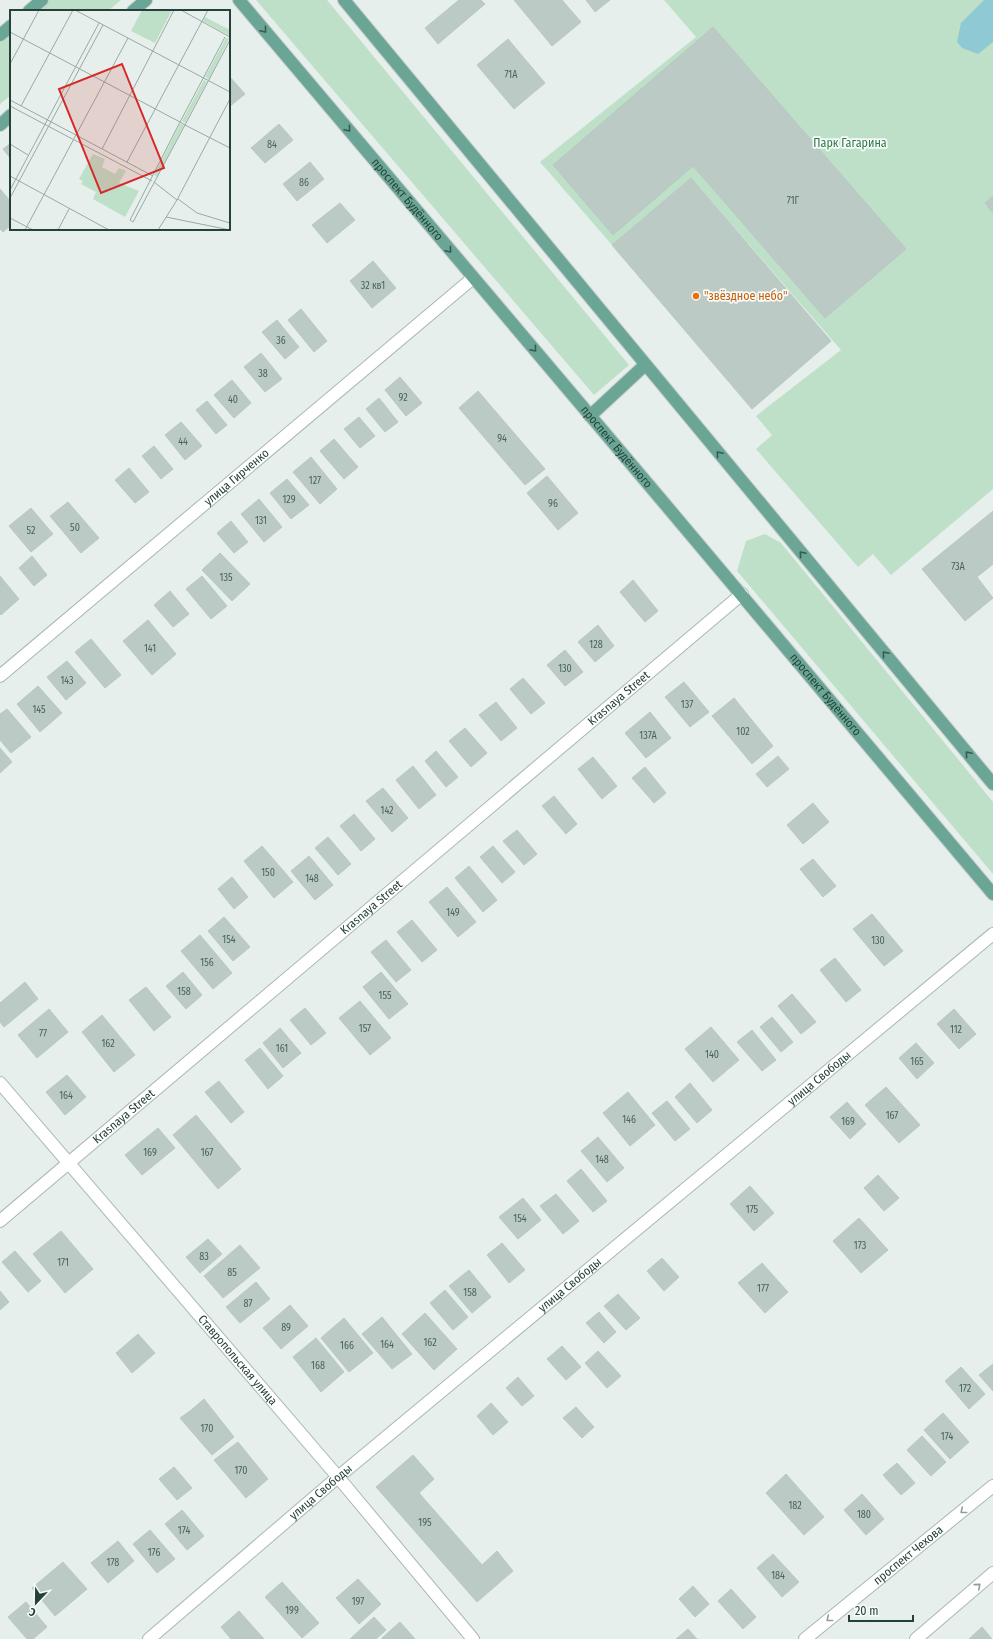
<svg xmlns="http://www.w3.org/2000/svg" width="993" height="1639" font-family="'Fira Sans Condensed',sans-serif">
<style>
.green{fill:#bfe0c8}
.water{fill:#8ec9d4}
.building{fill:#bbcac4;stroke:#b8c9c2}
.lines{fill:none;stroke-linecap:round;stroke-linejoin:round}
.minor-casing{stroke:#a8b8b2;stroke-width:14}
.primary-casing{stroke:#c2cac8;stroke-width:14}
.minor{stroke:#fff;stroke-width:12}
.primary{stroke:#6aa596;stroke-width:12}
.oneway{stroke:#365b51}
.oneway2{stroke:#92a09c}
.food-dot{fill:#e8710a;stroke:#f7fbf9;stroke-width:1.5}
.labels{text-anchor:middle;stroke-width:3.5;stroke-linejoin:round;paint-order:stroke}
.number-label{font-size:10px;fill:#4a645c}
.park-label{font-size:12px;fill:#2d7a4b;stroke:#f7fbf9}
.street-label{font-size:12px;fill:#24423a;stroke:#f7fbf9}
.food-label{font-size:12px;fill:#c56008;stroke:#f7fbf9;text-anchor:start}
.inset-road{fill:none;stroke:#98aaa4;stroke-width:1}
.view{fill:#d62828;fill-opacity:0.15;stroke:#d62828;stroke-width:2}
.inset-edge{fill:none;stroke:#24423a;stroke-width:2}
</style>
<rect width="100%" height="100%" fill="#e6efeb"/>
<g class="green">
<polygon points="48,0 121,0 108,11 35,11"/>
<polygon points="256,0 327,0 629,365 594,395"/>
<polygon points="664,0 993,0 993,489 891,575 873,554 858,567 756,449 772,435 756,416 841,350 691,178 612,245 540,162 696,37"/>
<polygon points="11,32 11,95 0,104 0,41"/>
<polygon points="765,534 781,543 993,802 993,874 737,571 746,541"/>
</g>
<polygon class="water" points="984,0 993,0 993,42 978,54 962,48 957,42 961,23"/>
<g class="building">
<polygon points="459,0 481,0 485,4 438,44 425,28"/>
<polygon points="514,0 562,0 581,22 552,46"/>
<polygon points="586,0 610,0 595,12"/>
<polygon points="713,27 906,249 825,318 693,166 613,235 553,165"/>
<polygon points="508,39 545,83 514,109 477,65"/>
<polygon points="229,76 245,94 229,107"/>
<polygon points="279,124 293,140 265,163 251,148"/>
<polygon points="11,143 11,159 3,149"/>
<polygon points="310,162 324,179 297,201 283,184"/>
<polygon points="691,178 831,341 752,409 612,245"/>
<polygon points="0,189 11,202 11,225 3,232 0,229"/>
<polygon points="993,196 993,213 985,203"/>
<polygon points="340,203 355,220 327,243 312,225"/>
<polygon points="373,261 396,288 372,308 350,281"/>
<polygon points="301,309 327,341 314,352 288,320"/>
<polygon points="277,320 299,347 285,359 262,332"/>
<polygon points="261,353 282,379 265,392 244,367"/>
<polygon points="400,377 422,403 406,416 385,390"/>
<polygon points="232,380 251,403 234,418 214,395"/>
<polygon points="478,391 545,469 525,485 459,408"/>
<polygon points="379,398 398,422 385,432 366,409"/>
<polygon points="207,401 227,425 216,434 196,410"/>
<polygon points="359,417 375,436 360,448 344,429"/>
<polygon points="181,422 202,446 185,460 165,435"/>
<polygon points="334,439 358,467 344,479 320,451"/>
<polygon points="154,446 173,469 161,479 142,456"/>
<polygon points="311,457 337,489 320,504 293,472"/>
<polygon points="129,468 149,492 135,503 115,480"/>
<polygon points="547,476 578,513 558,530 527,493"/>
<polygon points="287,479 309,505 291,519 270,493"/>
<polygon points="259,499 282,527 264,542 241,514"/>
<polygon points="68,502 99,538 81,553 50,516"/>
<polygon points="31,508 53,534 31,552 9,526"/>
<polygon points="993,511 993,564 977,577 993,598 965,621 922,569"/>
<polygon points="231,521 248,542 234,553 217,533"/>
<polygon points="220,553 250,584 232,601 202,570"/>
<polygon points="32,556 47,575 34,586 19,568"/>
<polygon points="0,576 19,599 1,615 0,614"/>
<polygon points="202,576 227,606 211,619 186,589"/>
<polygon points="633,580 658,611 645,622 620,592"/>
<polygon points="170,591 189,614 173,627 154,605"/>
<polygon points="148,620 176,654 152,675 123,641"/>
<polygon points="598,625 614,646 595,662 578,642"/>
<polygon points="91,639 121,675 105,688 75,652"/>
<polygon points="565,650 583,672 565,686 547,665"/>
<polygon points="67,661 86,683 66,700 47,677"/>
<polygon points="523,678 545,703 531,714 510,689"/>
<polygon points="684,682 709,712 690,727 665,697"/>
<polygon points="38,686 62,713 40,732 17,704"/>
<polygon points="734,698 773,746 752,764 712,716"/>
<polygon points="496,702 517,728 501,741 479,715"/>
<polygon points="7,709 31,737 11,753 0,740 0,714"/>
<polygon points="650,712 671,738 646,758 625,733"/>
<polygon points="465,728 487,753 471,767 449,741"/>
<polygon points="0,748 12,762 0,773"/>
<polygon points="436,751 458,777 446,787 425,761"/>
<polygon points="778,756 789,769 767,787 756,774"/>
<polygon points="593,757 617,786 602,799 578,769"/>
<polygon points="413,766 436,795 419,809 396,780"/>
<polygon points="645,767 666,793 654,803 632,778"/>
<polygon points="383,788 408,818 392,832 366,801"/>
<polygon points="554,796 577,824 566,834 542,806"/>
<polygon points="813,803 829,822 803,844 787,825"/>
<polygon points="354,814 375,839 361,851 340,826"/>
<polygon points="517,830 537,854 524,865 503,841"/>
<polygon points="328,837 351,864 338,875 315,848"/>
<polygon points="262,846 293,882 274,898 244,861"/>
<polygon points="493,846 515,872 502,883 480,857"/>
<polygon points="309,856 333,885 315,900 291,871"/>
<polygon points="813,859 836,886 823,897 800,869"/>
<polygon points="469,866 497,900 483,912 455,878"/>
<polygon points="232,877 248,897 234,909 218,889"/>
<polygon points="447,887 476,922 458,937 429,902"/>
<polygon points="872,914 903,951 884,966 853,929"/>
<polygon points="224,917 250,947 233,961 208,931"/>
<polygon points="412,920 437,950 422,962 397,932"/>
<polygon points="200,935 232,973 213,989 181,951"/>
<polygon points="386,940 411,970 396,982 371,952"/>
<polygon points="835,958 861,990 846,1002 820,970"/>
<polygon points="183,972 202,995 186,1009 166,986"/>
<polygon points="381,972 408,1004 389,1019 363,987"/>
<polygon points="25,982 38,999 4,1027 0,1022 0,1003"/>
<polygon points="146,987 171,1017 154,1031 129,1000"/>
<polygon points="792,994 816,1022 801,1034 778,1006"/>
<polygon points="360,1001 391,1038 370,1055 339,1018"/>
<polygon points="305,1008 326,1033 311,1045 290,1020"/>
<polygon points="49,1009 68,1032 37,1058 18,1035"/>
<polygon points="954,1009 976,1034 959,1049 937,1024"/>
<polygon points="102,1015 135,1055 114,1072 82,1032"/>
<polygon points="772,1017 793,1042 781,1052 760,1027"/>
<polygon points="711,1027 739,1060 713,1082 685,1049"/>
<polygon points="280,1028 301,1053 283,1068 263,1043"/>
<polygon points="752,1030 776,1060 762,1071 737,1042"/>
<polygon points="916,1043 934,1063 917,1079 899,1058"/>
<polygon points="260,1048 283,1076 268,1089 245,1060"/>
<polygon points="67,1075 86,1097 65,1115 46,1092"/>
<polygon points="219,1081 244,1112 231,1123 205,1092"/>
<polygon points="690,1083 712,1110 697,1123 675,1097"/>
<polygon points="886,1087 920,1125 899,1143 865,1105"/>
<polygon points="628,1092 655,1125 630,1146 603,1113"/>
<polygon points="667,1101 690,1129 675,1141 652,1113"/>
<polygon points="847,1102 866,1124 850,1139 830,1117"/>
<polygon points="196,1115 241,1169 218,1189 173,1135"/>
<polygon points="158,1128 175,1148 142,1175 125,1155"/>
<polygon points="598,1137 624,1168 607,1182 581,1151"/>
<polygon points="581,1169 607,1201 593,1212 567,1181"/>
<polygon points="878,1175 899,1198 884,1211 864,1188"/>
<polygon points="750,1186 774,1213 754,1231 730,1204"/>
<polygon points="556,1194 579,1221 563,1234 540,1206"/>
<polygon points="523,1198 541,1220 518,1239 499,1217"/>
<polygon points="859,1218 888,1250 861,1273 833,1241"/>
<polygon points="61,1231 93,1269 65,1293 33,1254"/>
<polygon points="208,1239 222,1254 200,1273 186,1257"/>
<polygon points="502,1243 525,1270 509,1283 487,1255"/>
<polygon points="240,1245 260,1268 223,1298 204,1276"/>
<polygon points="15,1251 41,1281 28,1292 2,1262"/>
<polygon points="662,1258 679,1277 664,1291 647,1271"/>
<polygon points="762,1263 788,1292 765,1313 738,1283"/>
<polygon points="469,1270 491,1297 472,1313 449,1286"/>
<polygon points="256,1282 270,1299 240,1323 226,1307"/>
<polygon points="445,1290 468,1317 453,1330 430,1303"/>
<polygon points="0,1291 9,1302 0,1310"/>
<polygon points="618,1294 640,1318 626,1330 604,1306"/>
<polygon points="290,1305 308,1326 281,1349 263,1328"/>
<polygon points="599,1312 616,1332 604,1343 586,1323"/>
<polygon points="425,1313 457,1349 434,1370 402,1334"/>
<polygon points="382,1317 412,1354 392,1369 362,1334"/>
<polygon points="344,1318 373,1353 349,1372 321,1338"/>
<polygon points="138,1334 155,1353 132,1373 116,1353"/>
<polygon points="316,1338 344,1372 321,1392 293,1357"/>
<polygon points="562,1346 581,1367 566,1380 547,1359"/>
<polygon points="598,1351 621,1376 607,1388 585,1363"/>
<polygon points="993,1364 993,1391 979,1375"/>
<polygon points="961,1367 985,1394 969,1409 945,1381"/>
<polygon points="518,1377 534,1396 522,1406 506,1388"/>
<polygon points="204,1399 234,1437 212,1455 180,1418 190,1411"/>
<polygon points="491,1403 508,1422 493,1435 477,1416"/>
<polygon points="576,1407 594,1427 582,1438 563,1418"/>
<polygon points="943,1413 969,1442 950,1459 924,1430"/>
<polygon points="922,1436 946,1462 931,1476 907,1450"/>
<polygon points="238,1442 268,1479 246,1498 214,1460"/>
<polygon points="413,1455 434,1479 419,1493 482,1565 497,1551 513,1571 477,1602 376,1487"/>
<polygon points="897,1463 915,1483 901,1495 883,1475"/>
<polygon points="174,1467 192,1488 177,1500 159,1479"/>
<polygon points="786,1474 824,1517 804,1535 766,1493"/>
<polygon points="862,1494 884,1519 866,1535 844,1510"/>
<polygon points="182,1510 204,1536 187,1550 165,1524"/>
<polygon points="150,1530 175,1559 157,1573 133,1544"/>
<polygon points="118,1541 134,1561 108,1583 91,1563"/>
<polygon points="773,1554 799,1582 782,1597 757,1568"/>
<polygon points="63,1562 87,1589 55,1616 32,1588"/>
<polygon points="358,1579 381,1604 359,1624 336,1598"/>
<polygon points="282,1582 319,1623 302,1638 265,1597"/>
<polygon points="693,1586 709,1604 695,1617 679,1599"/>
<polygon points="731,1589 756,1617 743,1629 718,1601"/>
<polygon points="26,1602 47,1627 33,1639 27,1639 8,1617"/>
<polygon points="239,1611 264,1639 231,1639 221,1627"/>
<polygon points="374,1617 386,1630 376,1639 350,1639"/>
<polygon points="400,1622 415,1639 382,1639 382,1638"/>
<polygon points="982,1627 992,1639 969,1639"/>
<polygon points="688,1629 697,1639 676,1639"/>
</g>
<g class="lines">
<g class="minor-casing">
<g id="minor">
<path id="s1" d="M0 676 473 278"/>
<path id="s2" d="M0 1083 338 1477 473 1639"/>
<path id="s3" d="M0 1221 742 594"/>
<path id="s4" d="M149 1639 338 1477 993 934"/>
<path id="s5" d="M805 1639 993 1486"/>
<polyline points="916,1639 993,1573"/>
</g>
</g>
<g class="primary-casing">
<g id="primary">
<path id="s6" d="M239 0C490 298 743 595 993 894"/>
<polyline points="344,0 993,784"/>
<polyline points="29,11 42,0"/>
<polyline points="133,11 146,0"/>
<polyline points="0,35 11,26"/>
<polyline points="0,125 11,115"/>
<polyline points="590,416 645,365"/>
</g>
</g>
<use href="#minor" class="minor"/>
<use href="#primary" class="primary"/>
</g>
<defs><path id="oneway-chevron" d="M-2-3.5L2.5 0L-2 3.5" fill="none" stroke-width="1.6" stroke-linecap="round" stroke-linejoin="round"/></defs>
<g class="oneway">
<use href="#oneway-chevron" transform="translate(264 30) rotate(50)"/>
<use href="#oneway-chevron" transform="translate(348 129) rotate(50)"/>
<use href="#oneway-chevron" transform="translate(449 250) rotate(50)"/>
<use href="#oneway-chevron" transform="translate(534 349) rotate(50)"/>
<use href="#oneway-chevron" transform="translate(719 454) rotate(-130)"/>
<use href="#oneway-chevron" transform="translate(802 554) rotate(-130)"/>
<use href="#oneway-chevron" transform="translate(885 654) rotate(-130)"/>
<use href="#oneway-chevron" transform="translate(968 754) rotate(-130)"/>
</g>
<g class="oneway2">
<use href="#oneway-chevron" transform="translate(963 1511) rotate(141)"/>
<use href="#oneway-chevron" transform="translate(978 1586) rotate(-41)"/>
<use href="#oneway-chevron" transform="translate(829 1619) rotate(141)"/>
</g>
<circle class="food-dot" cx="696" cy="296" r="4"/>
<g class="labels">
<g class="number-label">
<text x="511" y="78">71А</text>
<text x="272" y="148">84</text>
<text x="304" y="186">86</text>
<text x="793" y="204">71Г</text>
<text x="373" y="289">32 кв1</text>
<text x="281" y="344">36</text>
<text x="263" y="377">38</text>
<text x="403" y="401">92</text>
<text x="233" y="403">40</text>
<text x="502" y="442">94</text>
<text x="183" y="445">44</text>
<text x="315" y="484">127</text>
<text x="289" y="503">129</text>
<text x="553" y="507">96</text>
<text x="261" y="524">131</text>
<text x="75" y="531">50</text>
<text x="31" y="534">52</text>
<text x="958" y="570">73А</text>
<text x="226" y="581">135</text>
<text x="596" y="648">128</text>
<text x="150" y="652">141</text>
<text x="565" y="672">130</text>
<text x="67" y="684">143</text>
<text x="687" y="708">137</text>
<text x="39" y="713">145</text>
<text x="743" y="735">102</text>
<text x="648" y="739">137А</text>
<text x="387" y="814">142</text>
<text x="268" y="876">150</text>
<text x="312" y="882">148</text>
<text x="453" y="916">149</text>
<text x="229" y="943">154</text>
<text x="878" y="944">130</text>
<text x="207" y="966">156</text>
<text x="184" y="995">158</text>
<text x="385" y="999">155</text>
<text x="365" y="1032">157</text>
<text x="956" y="1033">112</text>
<text x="43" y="1037">77</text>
<text x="108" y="1047">162</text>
<text x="282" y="1052">161</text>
<text x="712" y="1058">140</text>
<text x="917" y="1065">165</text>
<text x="66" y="1099">164</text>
<text x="892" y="1119">167</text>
<text x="629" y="1123">146</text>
<text x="848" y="1125">169</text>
<text x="150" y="1156">169</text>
<text x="207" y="1156">167</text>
<text x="602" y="1163">148</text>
<text x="752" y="1213">175</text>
<text x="520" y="1222">154</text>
<text x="860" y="1249">173</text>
<text x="204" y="1260">83</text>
<text x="63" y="1266">171</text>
<text x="232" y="1276">85</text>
<text x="763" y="1292">177</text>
<text x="470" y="1296">158</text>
<text x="248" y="1307">87</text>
<text x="286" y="1331">89</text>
<text x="430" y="1346">162</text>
<text x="387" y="1348">164</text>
<text x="347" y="1349">166</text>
<text x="318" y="1369">168</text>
<text x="965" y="1392">172</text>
<text x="207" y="1432">170</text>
<text x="947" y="1440">174</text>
<text x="241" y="1474">170</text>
<text x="795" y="1509">182</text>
<text x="864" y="1518">180</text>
<text x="425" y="1526">195</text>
<text x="184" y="1534">174</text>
<text x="154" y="1556">176</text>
<text x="113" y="1566">178</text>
<text x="778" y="1579">184</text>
<text x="358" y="1605">197</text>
<text x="292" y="1614">199</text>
</g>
<g class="park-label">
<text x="850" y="147">Парк Гагарина</text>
</g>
<g class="street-label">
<text dy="4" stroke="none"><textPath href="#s6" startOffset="261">проспект Будённого</textPath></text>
<text dy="4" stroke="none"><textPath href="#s6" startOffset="585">проспект Будённого</textPath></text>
<text dy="4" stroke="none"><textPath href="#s1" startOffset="309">улица Гирченко</textPath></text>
<text dy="4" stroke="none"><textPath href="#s6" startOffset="909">проспект Будённого</textPath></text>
<text dy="4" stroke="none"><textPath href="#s3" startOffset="810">Krasnaya Street</textPath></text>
<text dy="4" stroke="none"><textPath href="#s3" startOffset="486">Krasnaya Street</textPath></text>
<text dy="4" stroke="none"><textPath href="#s4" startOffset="874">улица Свободы</textPath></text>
<text dy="4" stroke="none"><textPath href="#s3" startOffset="162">Krasnaya Street</textPath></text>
<text dy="4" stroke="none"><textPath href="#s4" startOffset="550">улица Свободы</textPath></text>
<text dy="4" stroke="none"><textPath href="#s2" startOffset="365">Ставропольская улица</textPath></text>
<text dy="4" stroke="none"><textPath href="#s4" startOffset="226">улица Свободы</textPath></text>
<text dy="4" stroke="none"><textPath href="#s5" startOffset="133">проспект Чехова</textPath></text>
</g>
<g class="food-label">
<text x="704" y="300">"звёздное небо"</text>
</g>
</g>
<g transform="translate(10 10)">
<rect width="220" height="220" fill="#e6efeb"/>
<path d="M132 0H162L145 33 121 21ZM195 7 218 19 220 17V26L193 11ZM216 28 219 29 199 69 195 67ZM194 70 197 72 175 113 172 111ZM170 114 174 115 147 167 144 165ZM83 144 95 149 92 157 105 164 109 158 116 161 109 173 129 181 115 207 83 189 86 182 71 174 73 171 69 169Z" fill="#bfe0c8"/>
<path class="inset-road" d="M65 0 220 82M171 0 220 27M0 22 170 112 215 27M0 54 29 0M0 90 143 166M0 96 142 171M11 96 63 0M175 115 220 30M175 115 123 212 120 210 170 112 175 115 220 138M0 134 18 145M92 139 164 0M117 152 198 0M0 166 99 220M144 172 167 190M0 180 89 13M0 188 93 15M168 189 187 203 220 213M156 207 220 220M0 208 23 220M15 220 118 28M48 220 59 199M148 220 167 190 220 89"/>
<path class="view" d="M112 54 154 158 91 183 49 79Z"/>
<rect width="220" height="220" class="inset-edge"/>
</g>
<g transform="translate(36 1603) rotate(202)" stroke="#f7fbf9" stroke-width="3" paint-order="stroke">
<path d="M0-3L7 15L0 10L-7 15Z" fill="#24423a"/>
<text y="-6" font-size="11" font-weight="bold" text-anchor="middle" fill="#24423a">С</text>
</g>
<path d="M849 1615v6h64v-6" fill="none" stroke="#24423a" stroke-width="2"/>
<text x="855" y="1615" font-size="12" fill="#24423a" stroke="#f7fbf9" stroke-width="3" paint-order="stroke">20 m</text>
</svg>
